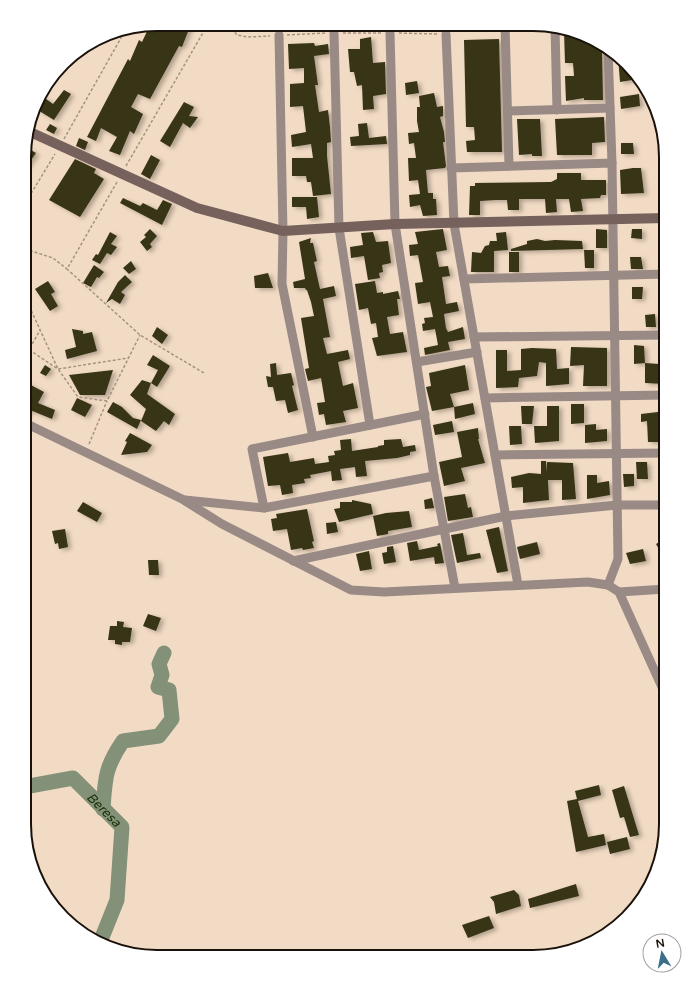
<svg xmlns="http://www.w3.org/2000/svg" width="690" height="981" font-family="'Varela Round',sans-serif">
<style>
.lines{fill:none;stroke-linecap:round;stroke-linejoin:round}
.river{stroke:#829177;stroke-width:15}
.building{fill:#383419;filter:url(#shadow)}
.path{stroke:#a59382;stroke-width:1.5;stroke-dasharray:3 2;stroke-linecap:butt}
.street{stroke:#998a86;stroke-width:9}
.secondary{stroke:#77615c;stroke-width:10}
.labels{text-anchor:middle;stroke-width:4;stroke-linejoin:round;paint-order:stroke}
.water-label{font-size:13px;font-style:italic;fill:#1b3004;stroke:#fff}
.rim{fill:none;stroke:#1a120a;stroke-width:2}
</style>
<defs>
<filter id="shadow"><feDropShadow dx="3.5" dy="2" stdDeviation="2" flood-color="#0004"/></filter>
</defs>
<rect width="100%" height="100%" fill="#f2dbc4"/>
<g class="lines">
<g class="river">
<path id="s1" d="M24 787 73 778 122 827 117 900 101 940"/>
<path d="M103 809C105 779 105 767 123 741L159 736 172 719 169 690 158 687 162 675 159 664 164 653"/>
</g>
</g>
<g class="building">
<polygon points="157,24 191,24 182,47 179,46 150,99 138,94 131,107 143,114 134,134 130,131 120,155 109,151 117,137 101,128 96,141 87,137 128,59 130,61 139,40 142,42 150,25"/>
<polygon points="564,31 599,45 599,51 602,51 603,100 584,100 584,98 566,101 565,76 574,76 573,63 565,63"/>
<polygon points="371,37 373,63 385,62 386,94 373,96 374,109 363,110 362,85 357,86 354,72 350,72 348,49 360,49 360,39"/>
<polygon points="499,39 502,152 467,152 466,141 475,140 474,127 466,127 464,40"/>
<polygon points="314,43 315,46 328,44 329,54 314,56 318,85 315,85 319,112 328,110 330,127 331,142 327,143 327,156 331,194 313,196 311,182 307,182 306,176 292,176 292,158 313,158 311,144 292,147 291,135 306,132 303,106 290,107 290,84 304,83 304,68 289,69 288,44"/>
<polygon points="618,56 631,72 632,80 620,82"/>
<polygon points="417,81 419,93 406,95 405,83"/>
<polygon points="64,90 71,94 54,120 36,109 42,96 53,104"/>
<polygon points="434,93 437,107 443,106 443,116 440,117 444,132 445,142 443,142 446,166 445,168 426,170 428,193 433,193 433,199 436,199 437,215 423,216 420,205 410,207 409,195 420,194 418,180 409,181 408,158 416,158 414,143 409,144 408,133 419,132 417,121 417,107 420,107 419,96"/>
<polygon points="639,94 640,106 621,109 620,97"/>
<polygon points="184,102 194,107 189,116 198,117 190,128 183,123 170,147 160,141"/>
<polygon points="604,117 605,142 592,143 592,155 557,155 555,119"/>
<polygon points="517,119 540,119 542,156 532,156 532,154 519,155"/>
<polygon points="367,123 369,138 386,136 387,144 351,146 350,137 359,136 358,124"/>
<polygon points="50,124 57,128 54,134 46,130"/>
<polygon points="79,138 88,142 85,150 76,146"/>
<polygon points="621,143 633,143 634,154 621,154"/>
<polygon points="29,149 36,153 25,169 25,155"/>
<polygon points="151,155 160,160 150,179 141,174"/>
<polygon points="75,159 96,169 94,173 104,179 80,217 49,200"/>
<polygon points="633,168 641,168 644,193 621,194 620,170"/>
<polygon points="557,173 581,173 581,180 606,180 606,195 601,195 600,198 581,199 583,211 571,212 569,199 556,199 557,212 546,213 545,199 519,199 519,210 508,210 507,200 495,200 480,201 480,215 469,215 470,186 475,186 475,183 551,182 557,179"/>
<polygon points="292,197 317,197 319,217 307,219 306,207 292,207"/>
<polygon points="123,198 140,206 143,203 157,210 163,200 172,204 162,225 120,203"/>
<polygon points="150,229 157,236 150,244 152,247 147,251 140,242 146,237 144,235"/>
<polygon points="443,229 447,250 436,252 439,267 448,266 450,276 442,277 446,304 457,302 459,311 444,314 446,328 448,332 463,327 465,339 448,342 450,350 425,355 424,348 438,345 435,329 423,331 422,324 425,323 424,318 433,317 430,302 418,304 415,283 423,282 418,255 410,256 409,245 418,244 415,232"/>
<polygon points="596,229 607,230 607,248 596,248"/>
<polygon points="632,229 642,229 642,239 631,238"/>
<polygon points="110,232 117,236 111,244 117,247 111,255 107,253 100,264 92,260 96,254 98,255"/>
<polygon points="373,232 376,242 388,241 391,263 382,265 383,272 379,273 380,278 368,280 364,256 351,258 350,247 363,245 361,233"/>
<polygon points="506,232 508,250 494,251 494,272 471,272 472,252 481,253 485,246 489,245 490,241 497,241 496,233"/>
<polygon points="311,238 310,243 313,243 317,261 314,262 320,289 334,286 336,296 323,299 330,337 323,338 327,354 348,350 350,359 338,362 343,386 353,383 358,408 343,411 346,422 326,425 324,414 319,415 317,403 325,402 321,378 308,381 305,369 309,368 301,318 314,316 311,302 307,290 306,290 305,288 294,288 293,282 305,279 299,242"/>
<polygon points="537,239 545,241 555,240 582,241 583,249 511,251 511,249 527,244 527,241"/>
<polygon points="584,250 594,250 594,268 585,268"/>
<rect x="509" y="252" width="10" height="20"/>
<polygon points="630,257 641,257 643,269 631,269"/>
<polygon points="131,261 136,269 129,274 123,268"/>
<polygon points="94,265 104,272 99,278 97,277 91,287 83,283"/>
<polygon points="268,273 273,288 255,288 254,276"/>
<polygon points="125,275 132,282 121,292 125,295 120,304 112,299 106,303 118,282"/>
<polygon points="48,281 55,292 51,294 58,306 50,311 35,289"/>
<polygon points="375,281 377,293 383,292 383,294 398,291 400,299 397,299 399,315 387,317 390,334 403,332 407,352 377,356 372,338 378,337 376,323 371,324 368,308 359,310 355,284"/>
<polygon points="632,287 643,287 642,299 632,299"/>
<polygon points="655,314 656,327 646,327 645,315"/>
<polygon points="157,327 168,335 162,344 152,336"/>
<polygon points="72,329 83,331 83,334 92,332 97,351 67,359 65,350 76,347"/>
<polygon points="634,345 644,346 645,363 634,364"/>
<polygon points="658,345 666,345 666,384 645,383 645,363 659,364"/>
<polygon points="571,347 607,348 607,386 583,386 584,365 570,366"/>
<polygon points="532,348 556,349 557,369 569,368 569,384 546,386 546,363 539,362 537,376 519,378 518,387 496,388 496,350 507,350 507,371 521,370 521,349"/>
<polygon points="153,355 170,366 157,387 151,383 158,370 147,365"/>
<polygon points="276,363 277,375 291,373 294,385 292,386 298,410 288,413 285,400 276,401 273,387 268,387 266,376 271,377 270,364"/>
<polygon points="45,365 51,369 46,376 40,373"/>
<polygon points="465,365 469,390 450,394 454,407 432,411 426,387 431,386 429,373"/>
<polygon points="113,370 105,395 80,395 69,375"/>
<polygon points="142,380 151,383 147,394 175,414 169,425 164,421 156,431 141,421 146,409 130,395"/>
<polygon points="25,382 44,392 38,403 55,410 52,419 30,410 26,417 25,417"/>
<polygon points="77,398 92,405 85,417 71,410"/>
<polygon points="113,402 122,407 133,418 141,420 137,429 107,412"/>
<polygon points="473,403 475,414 455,419 454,407"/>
<polygon points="571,404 584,404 584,423 571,424"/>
<polygon points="521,406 534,406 532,424 522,424"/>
<polygon points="547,406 559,406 559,441 535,443 534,426 547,426"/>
<polygon points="658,412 658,417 666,415 666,442 648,442 647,421 641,422 641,414"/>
<polygon points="452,421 454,432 435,435 433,425"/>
<polygon points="596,424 596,430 607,429 607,441 585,443 585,425"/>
<polygon points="509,426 521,426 522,444 510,445"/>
<polygon points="478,428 479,439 478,439 485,463 461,468 465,481 444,486 439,462 462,457 457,432"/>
<polygon points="130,433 152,445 147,452 121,455 127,442 125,441"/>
<polygon points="351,439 352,451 378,447 378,446 384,445 384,440 401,439 403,447 415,445 416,451 410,452 410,455 397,458 365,461 367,476 356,477 355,467 340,469 342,480 332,481 331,471 310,475 311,478 304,479 305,483 292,485 293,493 282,495 280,485 268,486 263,457 288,453 290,462 314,458 315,464 329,462 328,456 335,455 334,451 341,450 340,440"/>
<polygon points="541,461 546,461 547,472 547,462 573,463 576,499 562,500 562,480 548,480 549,500 523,503 523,487 512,488 511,477 529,473 541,474"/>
<polygon points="636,462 647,462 648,479 637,479"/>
<polygon points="623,474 634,474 634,486 624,487"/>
<polygon points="587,475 597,475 597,483 609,481 610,495 587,499"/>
<polygon points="465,494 468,508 471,507 473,517 448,521 444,497"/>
<polygon points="432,498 434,508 425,509 424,500"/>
<polygon points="352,500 371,504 373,514 339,522 334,509 340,508 340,502 352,502"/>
<polygon points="83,502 102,513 97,522 77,511"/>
<polygon points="307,509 314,541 312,542 314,548 303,550 302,548 291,550 287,529 273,531 271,519 277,518 276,514"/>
<polygon points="409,511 412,527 388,531 388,534 377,536 373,516 386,513"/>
<polygon points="336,522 338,532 327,534 326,523"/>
<polygon points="499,527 508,571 497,573 486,530"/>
<polygon points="65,529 68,547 59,549 58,543 55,544 52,531"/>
<polygon points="463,533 467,555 480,553 481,558 457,563 451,535"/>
<polygon points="666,538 666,562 656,544"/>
<polygon points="417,541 419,550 438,546 437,544 440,543 444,563 435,564 434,557 410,561 407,543"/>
<polygon points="537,542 540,554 520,559 517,547"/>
<polygon points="393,546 396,562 384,564 382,553 387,552 387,547"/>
<polygon points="643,549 646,561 630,564 626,553"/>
<polygon points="369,551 372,569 360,571 356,554"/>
<polygon points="148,560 158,560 159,575 149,575"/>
<polygon points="148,614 161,618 156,631 143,626"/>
<polygon points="117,621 124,622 123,627 132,628 130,642 122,642 122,645 115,644 115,640 108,640 110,626 117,626"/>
<polygon points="599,785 601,795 578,801 588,837 604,834 606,845 576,852 567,801 577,799 575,791"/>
<polygon points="624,786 639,835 630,837 624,817 620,818 612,790"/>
<polygon points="627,837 630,849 610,854 607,842"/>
<polygon points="576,884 579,896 530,908 528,899"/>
<polygon points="514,890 519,895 521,906 496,914 494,902 490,897"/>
<polygon points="489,916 494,928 468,938 462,925"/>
</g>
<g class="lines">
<g class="path">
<polyline points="229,24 237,35 248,37 270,36"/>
<polyline points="453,29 457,25"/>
<polyline points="343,33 382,33"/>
<polyline points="399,33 438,34"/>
<polyline points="287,35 326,33"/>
<polyline points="64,139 126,29"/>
<polyline points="126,166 208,24"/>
<polyline points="117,182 67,269 140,335 204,373"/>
<polyline points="25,192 32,192 55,154"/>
<polyline points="25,249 53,258 67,269"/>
<polyline points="25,297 58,369 78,397 107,401 140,335"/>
<polyline points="25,347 58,369 128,358"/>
<polyline points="25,357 40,330"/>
<polyline points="89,444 107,401"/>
</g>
<g class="street">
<polyline points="505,25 509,166"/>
<polyline points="555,27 557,110"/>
<polyline points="334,33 339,228 370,425"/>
<polyline points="446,34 454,224 518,585"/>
<polyline points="279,35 283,231 282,284 313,437"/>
<polyline points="608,49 612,163"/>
<polyline points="508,111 610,108"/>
<polyline points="665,152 666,191"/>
<polyline points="451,168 612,163 618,559 608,585"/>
<polyline points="464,279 666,274"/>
<polyline points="474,337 666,335"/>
<polyline points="417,362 477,352"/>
<polyline points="485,398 666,395"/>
<polyline points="25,423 182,499 222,524 351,590 384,592 588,582 608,585 619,592 666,696"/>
<polyline points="495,455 666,453"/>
<polyline points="434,476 455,588"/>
<polyline points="185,500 264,508 434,476 395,224 390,33"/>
<polyline points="264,508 252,449 425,414"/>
<polyline points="293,561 506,516 617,505 666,505"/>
<polyline points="619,592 666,589"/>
</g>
<polyline class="secondary" points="28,131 197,208 283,231 395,224 666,218"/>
</g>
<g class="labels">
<g class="water-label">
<text dy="5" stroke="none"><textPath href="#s1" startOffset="94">Beresa</textPath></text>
</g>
</g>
<path d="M0 0H690V981H0ZM157 31H533A126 126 0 0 1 659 157V824A126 126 0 0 1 533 950H157A126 126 0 0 1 31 824V157A126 126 0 0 1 157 31Z" fill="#fff" fill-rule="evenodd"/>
<path class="rim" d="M157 31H533A126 126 0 0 1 659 157V824A126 126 0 0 1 533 950H157A126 126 0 0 1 31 824V157A126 126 0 0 1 157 31Z"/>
<g transform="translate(662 953) rotate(350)"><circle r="19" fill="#ffffff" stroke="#a3a09d"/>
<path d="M0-3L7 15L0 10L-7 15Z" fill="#386f8a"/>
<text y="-6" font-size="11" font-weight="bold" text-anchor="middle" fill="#1a120a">N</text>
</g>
</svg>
